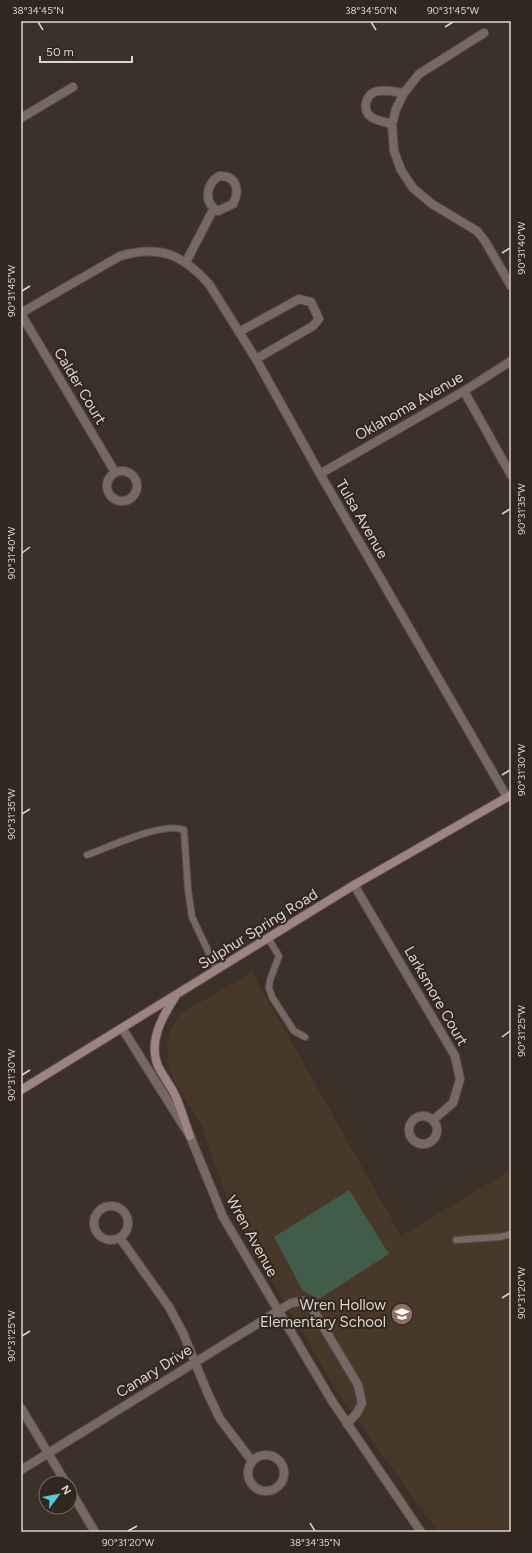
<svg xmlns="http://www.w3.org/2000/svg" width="532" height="1553" font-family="Figtree,sans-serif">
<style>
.built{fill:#48382a}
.green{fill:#415c4b}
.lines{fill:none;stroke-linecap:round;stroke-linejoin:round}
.lane-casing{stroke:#594f46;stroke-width:8}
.street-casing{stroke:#594f46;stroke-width:10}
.secondary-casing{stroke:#594f46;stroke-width:10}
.lane{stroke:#786865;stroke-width:6}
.street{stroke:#786865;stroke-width:8}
.secondary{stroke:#9e8480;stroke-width:8}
.ticks{fill:none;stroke:#dcd5cf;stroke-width:1.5}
.labels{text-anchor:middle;stroke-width:4;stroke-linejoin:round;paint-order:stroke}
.street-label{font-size:15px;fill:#dcd5cf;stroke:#32271e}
.poi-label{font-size:15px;fill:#dcd5cf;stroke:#32271e;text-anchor:end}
.neatline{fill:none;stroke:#dcd5cf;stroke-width:1.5}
.ticks-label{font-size:10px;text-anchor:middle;fill:#dcd5cf}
</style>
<rect width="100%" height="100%" fill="#3c3128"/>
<polygon class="built" points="252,972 401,1236 511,1170 511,1532 438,1532 338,1393 231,1210 202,1126 178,1087 169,1069 167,1040 172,1027 180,1014"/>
<polygon class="green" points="349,1190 389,1254 319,1299 303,1291 274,1237"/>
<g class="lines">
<g class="lane-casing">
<g id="lane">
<path d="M87 855C109 847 163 821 184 830L188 889 192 917 217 970"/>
<polyline points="268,938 279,956 270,980 269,988 272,997 294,1031 305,1037"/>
<polyline points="456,1240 500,1237 511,1234"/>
</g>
</g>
<g class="street-casing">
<g id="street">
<polyline points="484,33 419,74 404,93 396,109 392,124 394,151 401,170 413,188 432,204 477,231 485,241 511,286"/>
<polyline points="21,118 73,87"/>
<path d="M392 124C386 122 377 121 371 117 361 109 366 92 379 91 387 90 396 92 404 93"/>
<path d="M219 176C237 175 240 191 233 204L218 211C203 203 206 184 219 176Z"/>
<polyline points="186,262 214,208"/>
<path d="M21 313 120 256C160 245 182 254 209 284L256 359 320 474 507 797"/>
<polyline points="21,314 115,472"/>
<polyline points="239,332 299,299 311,302 319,319 313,326 256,359"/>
<polyline points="464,391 511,475"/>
<circle cx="122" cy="486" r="15"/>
<polyline points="320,474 464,391 511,361"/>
<polyline points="354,885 455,1056 460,1079 453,1103 433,1120"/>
<polyline points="122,1028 190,1136 223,1217 332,1401 421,1532"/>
<circle cx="423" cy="1130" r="14"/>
<circle cx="111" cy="1223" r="17"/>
<polyline points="120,1238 169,1307 183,1333 208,1394 220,1419 252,1461"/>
<polyline points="21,1408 66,1483"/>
<circle cx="266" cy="1473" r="18"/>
<polyline points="21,1470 291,1303 303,1301 312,1308 358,1385 362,1403 357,1413 347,1424"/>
<polyline points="70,1490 95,1532"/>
</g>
</g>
<g class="secondary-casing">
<g id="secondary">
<path d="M175 997C162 1017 148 1042 158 1066 163 1076 170 1085 175 1095 181 1108 185 1123 190 1136"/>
<polyline points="21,1090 354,885 511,795"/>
</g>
</g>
<use href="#lane" class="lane"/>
<use href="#street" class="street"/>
<use href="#secondary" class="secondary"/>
</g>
<path class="ticks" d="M38 22 43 30M371 22 376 30M445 27 453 22M502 253 510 248M22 291 30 286M502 514 510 509M22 553 30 547M502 775 510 770M22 814 30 809M502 1037 510 1031M22 1075 30 1070M502 1298 510 1293M22 1336 30 1331M310 1523 315 1531M128 1531 137 1526"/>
<defs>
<g id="school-disc" transform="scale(1.15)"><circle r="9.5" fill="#8d6e63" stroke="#32271e"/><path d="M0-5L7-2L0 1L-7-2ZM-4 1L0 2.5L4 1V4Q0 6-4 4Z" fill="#fff"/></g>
</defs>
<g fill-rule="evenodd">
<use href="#school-disc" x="402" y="1314"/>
</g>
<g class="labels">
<g class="street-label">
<text transform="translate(80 386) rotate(59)" y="5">Calder Court</text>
<text transform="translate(409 406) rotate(-30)" y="5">Oklahoma Avenue</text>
<text transform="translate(362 519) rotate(60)" y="5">Tulsa Avenue</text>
<text transform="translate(258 929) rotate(-32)" y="5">Sulphur Spring Road</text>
<text transform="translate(436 996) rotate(60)" y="5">Larksmore Court</text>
<text transform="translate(252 1236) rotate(61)" y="5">Wren Avenue</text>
<text transform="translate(154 1371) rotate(-32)" y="5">Canary Drive</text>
</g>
<g class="poi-label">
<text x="386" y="1310">Wren Hollow<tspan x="386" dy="17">Elementary School</tspan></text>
</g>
</g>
<rect width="532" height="1553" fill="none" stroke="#32271e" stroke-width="44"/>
<g transform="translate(58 1495) rotate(58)"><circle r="19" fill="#32271e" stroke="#766d65"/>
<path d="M0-3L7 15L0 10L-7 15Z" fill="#52cbd9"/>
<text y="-6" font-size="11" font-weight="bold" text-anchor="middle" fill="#dcd5cf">N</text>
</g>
<path d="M40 56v6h92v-6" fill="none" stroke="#dcd5cf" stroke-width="2"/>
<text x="46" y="56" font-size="12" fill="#dcd5cf" stroke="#32271e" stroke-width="3" paint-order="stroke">50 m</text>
<rect x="22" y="22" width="488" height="1509" class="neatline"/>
<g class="ticks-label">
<text x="38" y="14">38°34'45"N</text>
<text x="371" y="14">38°34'50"N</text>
<text x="453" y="14">90°31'45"W</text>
<text transform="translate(521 248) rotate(-90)" y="4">90°31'40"W</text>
<text transform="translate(11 291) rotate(-90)" y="4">90°31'45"W</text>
<text transform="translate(521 509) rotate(-90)" y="4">90°31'35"W</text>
<text transform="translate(11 553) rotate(-90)" y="4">90°31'40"W</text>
<text transform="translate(521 770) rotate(-90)" y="4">90°31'30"W</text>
<text transform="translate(11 814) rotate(-90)" y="4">90°31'35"W</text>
<text transform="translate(521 1031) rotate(-90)" y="4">90°31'25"W</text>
<text transform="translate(11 1075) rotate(-90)" y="4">90°31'30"W</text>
<text transform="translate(521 1293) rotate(-90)" y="4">90°31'20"W</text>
<text transform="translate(11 1336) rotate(-90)" y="4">90°31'25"W</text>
<text x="128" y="1546">90°31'20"W</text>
<text x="315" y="1546">38°34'35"N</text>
</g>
</svg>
